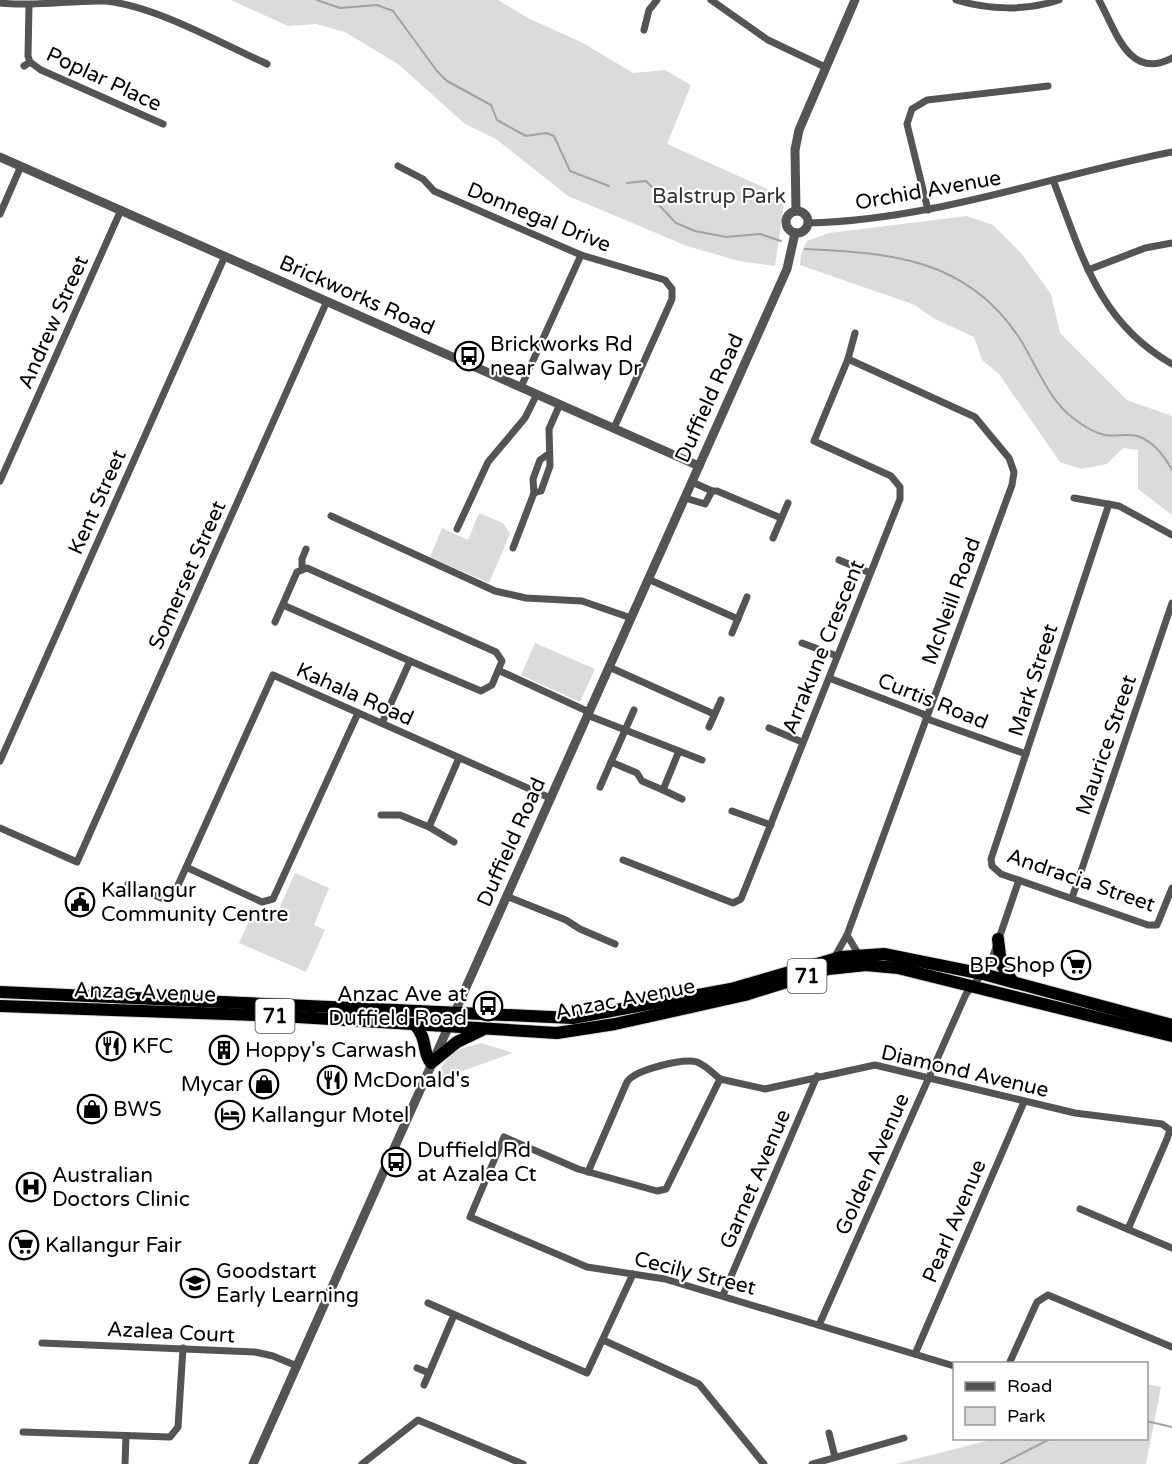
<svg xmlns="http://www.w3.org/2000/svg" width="1172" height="1464" font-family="'Varela Round',sans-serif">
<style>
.green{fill:#dbdbdb}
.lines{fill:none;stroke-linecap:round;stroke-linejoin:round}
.stream{stroke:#a2a2a2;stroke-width:2}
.trunk-casing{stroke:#dbdbdb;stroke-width:14}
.minor{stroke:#545454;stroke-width:7}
.tertiary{stroke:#545454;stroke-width:9}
.trunk{stroke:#000;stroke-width:12}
.labels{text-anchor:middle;stroke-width:4.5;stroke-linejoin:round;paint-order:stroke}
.shield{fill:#fff;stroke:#4c4c4c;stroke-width:1.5}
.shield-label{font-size:20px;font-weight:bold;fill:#000}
.street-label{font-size:21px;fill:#000;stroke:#fff}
.park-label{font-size:21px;fill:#323232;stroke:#fff}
.poi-label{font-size:21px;fill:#000;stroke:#fff;text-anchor:start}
</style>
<rect width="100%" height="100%" fill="#fff"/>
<g class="green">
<polygon points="231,0 498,0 530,19 583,43 633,73 665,70 691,85 667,144 785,197 775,266 739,261 687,246 568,196 496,139 465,124 398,64 345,32 316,24 288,26"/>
<polygon points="967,216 993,225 1021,253 1051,294 1060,333 1127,400 1172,416 1172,515 1138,489 1138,450 1123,448 1107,464 1081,469 1060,462 999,374 982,360 974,337 933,318 915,305 800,265 801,253 807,241 829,233"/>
<polygon points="479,513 503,523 510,534 489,583 430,557 442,528 468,540"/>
<polygon points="535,643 595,669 580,702 521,675"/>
<polygon points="295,873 329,888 314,925 325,930 306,972 239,943 255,909 268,914 279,909"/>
<path d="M481 1043 513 1053 435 1081C448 1053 451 1051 481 1043Z"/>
<polygon points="1147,1384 1161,1387 1146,1464 896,1464 994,1439 1146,1438"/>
</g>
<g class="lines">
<g class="stream">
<polyline points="317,0 340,8 377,5 393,11 437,71 447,81 491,105 497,120 526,136 546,133 554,136 570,171 609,186"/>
<polyline points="627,183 646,181 656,191 659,205 676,223 695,231 726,237 760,234 781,241"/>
<path d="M805 249C890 253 966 258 1018 336 1035 361 1048 400 1073 418 1082 425 1094 433 1105 435 1115 437 1127 433 1137 436 1153 441 1165 457 1172 470"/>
<polyline points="1146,1421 1172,1427"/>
<polyline points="1001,1464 1052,1438"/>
</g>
<g class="trunk-casing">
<g id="trunk">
<polyline points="998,939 1001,964 1013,982"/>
<polyline points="0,992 573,1018 731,989 841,957 884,954 983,974 1172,1025"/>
<polyline points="0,1006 281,1016 557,1033 615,1024 745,995 828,969 866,965 898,968 1172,1036"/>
<path d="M415 1025C428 1039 422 1052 431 1063L457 1042 482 1030"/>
</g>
</g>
<g class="minor">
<polyline points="711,0 768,40 825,67"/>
<path d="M956 0C989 10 1026 11 1059 0"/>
<path d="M1099 0C1116 31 1129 81 1172 58"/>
<path d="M0 3C35 7 70 0 105 1 156 6 220 43 267 64"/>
<polyline points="644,30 649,10 657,0"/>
<polyline points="30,62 41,70 163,124"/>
<polyline points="24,66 30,62 28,56 29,5"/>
<polyline points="398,166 423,179 434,191 581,255 665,280 672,289 672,299 614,428"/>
<path d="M1053 180C1082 255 1098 322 1172 364"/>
<polyline points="928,210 907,124 912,109 927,100 1048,86"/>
<polyline points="0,214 21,166"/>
<path d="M808 223C934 220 1050 176 1172 152"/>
<polyline points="1088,270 1145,248 1172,243"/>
<polyline points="521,387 581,255"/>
<polyline points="0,481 121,210"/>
<polyline points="692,482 712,491"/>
<polyline points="534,493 541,491 550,466 549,429 560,404"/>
<polyline points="685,498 705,504 712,491 717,491 781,518"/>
<polyline points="1074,498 1119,506 1172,535"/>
<polyline points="1109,504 991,859 992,866 1001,874 1148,925 1157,925 1172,888"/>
<polyline points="331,516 495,591 526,598 582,601 631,618"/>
<polyline points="457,529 488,462 525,418 537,394"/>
<polyline points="773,538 788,503"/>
<polyline points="513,548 534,493 533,479 540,460 547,455"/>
<polyline points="839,560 870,573"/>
<polyline points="302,568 302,559 306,549"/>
<polyline points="648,579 738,619"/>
<polyline points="283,605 410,661 382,723"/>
<polyline points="275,622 297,572 307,568 496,652 502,661 492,685 481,691 410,661"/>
<polyline points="732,633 747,597"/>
<polyline points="802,643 837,656"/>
<polyline points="609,667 714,714"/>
<polyline points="500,671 589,712"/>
<polyline points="829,678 923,714 930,720 1026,754"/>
<polyline points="587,715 679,751 663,790 642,781 637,773 611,762 634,710"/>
<polyline points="709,727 721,700"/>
<polyline points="769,728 802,742"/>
<polyline points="679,751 702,760"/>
<polyline points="0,761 225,256"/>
<polyline points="600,787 611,762"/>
<polyline points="663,790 682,799"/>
<polyline points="732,811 771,825"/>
<polyline points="381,815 400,815 429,827 459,758"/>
<polyline points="429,827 454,842"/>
<polyline points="0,828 77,862 327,301"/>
<polyline points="623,860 733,903 741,899 900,499 900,487 891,476 814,441 848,359 855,333"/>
<polyline points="188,868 262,902 273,899 358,713"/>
<polyline points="128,884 161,898 169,899 174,894 273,675 550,798"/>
<polyline points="506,896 566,920 580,929 615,944"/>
<polyline points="1072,898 1172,603"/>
<polyline points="847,935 859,955"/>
<polyline points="834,958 847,935 1012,485 1014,472 1009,458 975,417 848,359"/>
<path d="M588 1172 627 1082C634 1070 683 1058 697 1062 705 1065 713 1073 720 1079"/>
<polyline points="1080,1209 1172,1248"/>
<polyline points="723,1295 817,1076"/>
<polyline points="428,1303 587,1373 633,1274"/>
<polyline points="819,1325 966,994 987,968 993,956 1019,880"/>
<polyline points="603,1340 699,1384 764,1464"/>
<polyline points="42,1343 255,1352 273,1356 297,1366"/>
<polyline points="915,1354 1024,1102"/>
<polyline points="1009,1364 1037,1302 1048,1295 1172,1347"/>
<polyline points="954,1366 665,1279 587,1267 470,1217 504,1137 578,1169 657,1191 666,1189 720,1079 765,1089 875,1065 1075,1113 1162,1124 1170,1130 1167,1139 1128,1229"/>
<polyline points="417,1368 429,1373"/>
<polyline points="424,1385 454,1315"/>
<polyline points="23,1432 170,1437 178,1427 183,1348"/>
<polyline points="829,1433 835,1457"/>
<polyline points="125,1464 126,1436"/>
<polyline points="362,1464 418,1420 523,1464"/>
<polyline points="812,1464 904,1438"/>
</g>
<g class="tertiary">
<polyline points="0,157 699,466"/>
<circle cx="797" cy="222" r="11"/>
<polyline points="796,211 795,150 799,130 855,0"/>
<polyline points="253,1464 787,269 795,233"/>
</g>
<use href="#trunk" class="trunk"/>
</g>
<defs>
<g id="bus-ring" transform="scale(1.5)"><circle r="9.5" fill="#fff" stroke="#000" stroke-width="1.5"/><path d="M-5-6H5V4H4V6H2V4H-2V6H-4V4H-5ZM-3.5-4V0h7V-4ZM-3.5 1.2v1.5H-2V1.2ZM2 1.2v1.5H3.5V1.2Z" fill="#000"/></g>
<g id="civic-ring" transform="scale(1.5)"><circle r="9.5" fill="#fff" stroke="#000" stroke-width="1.5"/><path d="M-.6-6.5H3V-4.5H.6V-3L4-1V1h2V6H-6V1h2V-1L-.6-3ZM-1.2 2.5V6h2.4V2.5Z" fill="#000"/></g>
<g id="supermarket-ring" transform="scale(1.5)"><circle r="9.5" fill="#fff" stroke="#000" stroke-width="1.5"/><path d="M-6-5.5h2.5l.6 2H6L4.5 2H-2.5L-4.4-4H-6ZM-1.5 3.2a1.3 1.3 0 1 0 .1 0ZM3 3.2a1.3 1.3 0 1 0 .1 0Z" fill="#000"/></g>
<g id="restaurant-ring" transform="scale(1.5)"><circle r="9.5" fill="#fff" stroke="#000" stroke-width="1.5"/><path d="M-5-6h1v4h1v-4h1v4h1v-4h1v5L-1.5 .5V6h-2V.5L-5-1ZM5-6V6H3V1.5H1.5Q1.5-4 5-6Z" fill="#000"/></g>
<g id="building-ring" transform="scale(1.5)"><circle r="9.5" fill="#fff" stroke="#000" stroke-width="1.5"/><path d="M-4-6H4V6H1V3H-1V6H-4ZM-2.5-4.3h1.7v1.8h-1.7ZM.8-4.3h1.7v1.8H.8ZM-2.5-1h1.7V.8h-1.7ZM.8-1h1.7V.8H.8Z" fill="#000"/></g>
<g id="shop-ring" transform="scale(1.5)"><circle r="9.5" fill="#fff" stroke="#000" stroke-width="1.5"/><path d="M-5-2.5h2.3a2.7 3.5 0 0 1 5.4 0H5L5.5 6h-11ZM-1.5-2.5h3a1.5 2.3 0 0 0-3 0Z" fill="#000"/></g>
<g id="hotel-ring" transform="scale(1.5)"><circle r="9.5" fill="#fff" stroke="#000" stroke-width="1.5"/><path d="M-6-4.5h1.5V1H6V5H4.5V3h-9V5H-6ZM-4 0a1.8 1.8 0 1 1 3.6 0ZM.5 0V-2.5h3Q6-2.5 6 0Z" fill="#000"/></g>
<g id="hospital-ring" transform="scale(1.5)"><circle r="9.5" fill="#fff" stroke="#000" stroke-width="1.5"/><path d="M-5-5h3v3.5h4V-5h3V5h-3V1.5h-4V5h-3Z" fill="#000"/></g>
<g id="school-ring" transform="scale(1.5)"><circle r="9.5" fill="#fff" stroke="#000" stroke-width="1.5"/><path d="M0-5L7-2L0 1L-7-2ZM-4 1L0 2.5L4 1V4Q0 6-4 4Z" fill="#000"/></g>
</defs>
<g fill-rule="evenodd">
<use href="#bus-ring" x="469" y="356"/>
<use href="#civic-ring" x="80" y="902"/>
<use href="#supermarket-ring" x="1076" y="965"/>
<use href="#bus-ring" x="488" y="1006"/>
<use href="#restaurant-ring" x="111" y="1046"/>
<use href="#building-ring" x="224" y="1050"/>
<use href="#restaurant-ring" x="332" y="1080"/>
<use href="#shop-ring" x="264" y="1084"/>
<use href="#shop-ring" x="92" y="1109"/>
<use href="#hotel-ring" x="230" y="1115"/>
<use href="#bus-ring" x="396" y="1162"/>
<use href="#hospital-ring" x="31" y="1187"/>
<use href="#supermarket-ring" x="24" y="1245"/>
<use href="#school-ring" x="195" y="1283"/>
</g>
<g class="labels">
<g class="shield">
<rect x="787.5" y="959" width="39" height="34" rx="4.5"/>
<rect x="255.5" y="999" width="39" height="34" rx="4.5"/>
</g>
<g class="shield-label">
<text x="807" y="983">71</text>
<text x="275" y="1023">71</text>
</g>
<g class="street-label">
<text transform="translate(104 79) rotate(25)" y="7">Poplar Place</text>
<text transform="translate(928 190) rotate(-10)" y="7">Orchid Avenue</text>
<text transform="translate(539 217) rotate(22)" y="7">Donnegal Drive</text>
<text transform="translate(357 295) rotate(24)" y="7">Brickworks Road</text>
<text transform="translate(53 322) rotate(-66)" y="7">Andrew Street</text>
<text transform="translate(709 398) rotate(-66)" y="7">Duffield Road</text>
<text transform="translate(97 502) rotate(-66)" y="7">Kent Street</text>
<text transform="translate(187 575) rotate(-66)" y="7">Somerset Street</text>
<text transform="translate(951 601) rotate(-70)" y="7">McNeill Road</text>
<text transform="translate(823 647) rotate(-68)" y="7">Arrakune Crescent</text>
<text transform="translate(1033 680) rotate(-72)" y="7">Mark Street</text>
<text transform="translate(355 694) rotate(24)" y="7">Kahala Road</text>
<text transform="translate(933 701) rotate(22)" y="7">Curtis Road</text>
<text transform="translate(1106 745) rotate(-71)" y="7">Maurice Street</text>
<text transform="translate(511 842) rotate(-66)" y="7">Duffield Road</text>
<text transform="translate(1081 880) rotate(19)" y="7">Andracia Street</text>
<text transform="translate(145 992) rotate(2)" y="7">Anzac Avenue</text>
<text transform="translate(625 999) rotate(-11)" y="7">Anzac Avenue</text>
<text transform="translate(965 1071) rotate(13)" y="7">Diamond Avenue</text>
<text transform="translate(872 1164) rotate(-66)" y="7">Golden Avenue</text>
<text transform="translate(755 1179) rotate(-67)" y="7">Garnet Avenue</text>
<text transform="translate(954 1221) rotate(-67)" y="7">Pearl Avenue</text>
<text transform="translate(695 1273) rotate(14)" y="7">Cecily Street</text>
<text transform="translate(171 1332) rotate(3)" y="7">Azalea Court</text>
</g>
<g class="park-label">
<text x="719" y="203">Balstrup Park</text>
</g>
<g class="poi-label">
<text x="490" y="351">Brickworks Rd<tspan x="490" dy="24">near Galway Dr</tspan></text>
<text x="101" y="897">Kallangur<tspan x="101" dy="24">Community Centre</tspan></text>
<text x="1055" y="972" text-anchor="end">BP Shop</text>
<text x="467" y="1001" text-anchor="end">Anzac Ave at<tspan x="467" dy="24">Duffield Road</tspan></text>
<text x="132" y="1053">KFC</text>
<text x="245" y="1057">Hoppy's Carwash</text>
<text x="353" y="1087">McDonald's</text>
<text x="243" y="1091" text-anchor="end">Mycar</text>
<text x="113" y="1116">BWS</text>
<text x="251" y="1122">Kallangur Motel</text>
<text x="417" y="1157">Duffield Rd<tspan x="417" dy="24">at Azalea Ct</tspan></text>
<text x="52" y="1182">Australian<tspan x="52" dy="24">Doctors Clinic</tspan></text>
<text x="45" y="1252">Kallangur Fair</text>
<text x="216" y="1278">Goodstart<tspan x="216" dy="24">Early Learning</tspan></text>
</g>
</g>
<rect x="953" y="1362" width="195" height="78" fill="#ffffff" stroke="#999999" stroke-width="1.5"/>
<rect x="965" y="1382" width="30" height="9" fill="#545454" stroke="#999999" stroke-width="1.5"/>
<text x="1007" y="1392" font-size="18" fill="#000000">Road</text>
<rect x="965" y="1407" width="30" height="18" fill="#dbdbdb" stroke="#999999" stroke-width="1.5"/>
<text x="1007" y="1422" font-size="18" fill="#000000">Park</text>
</svg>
